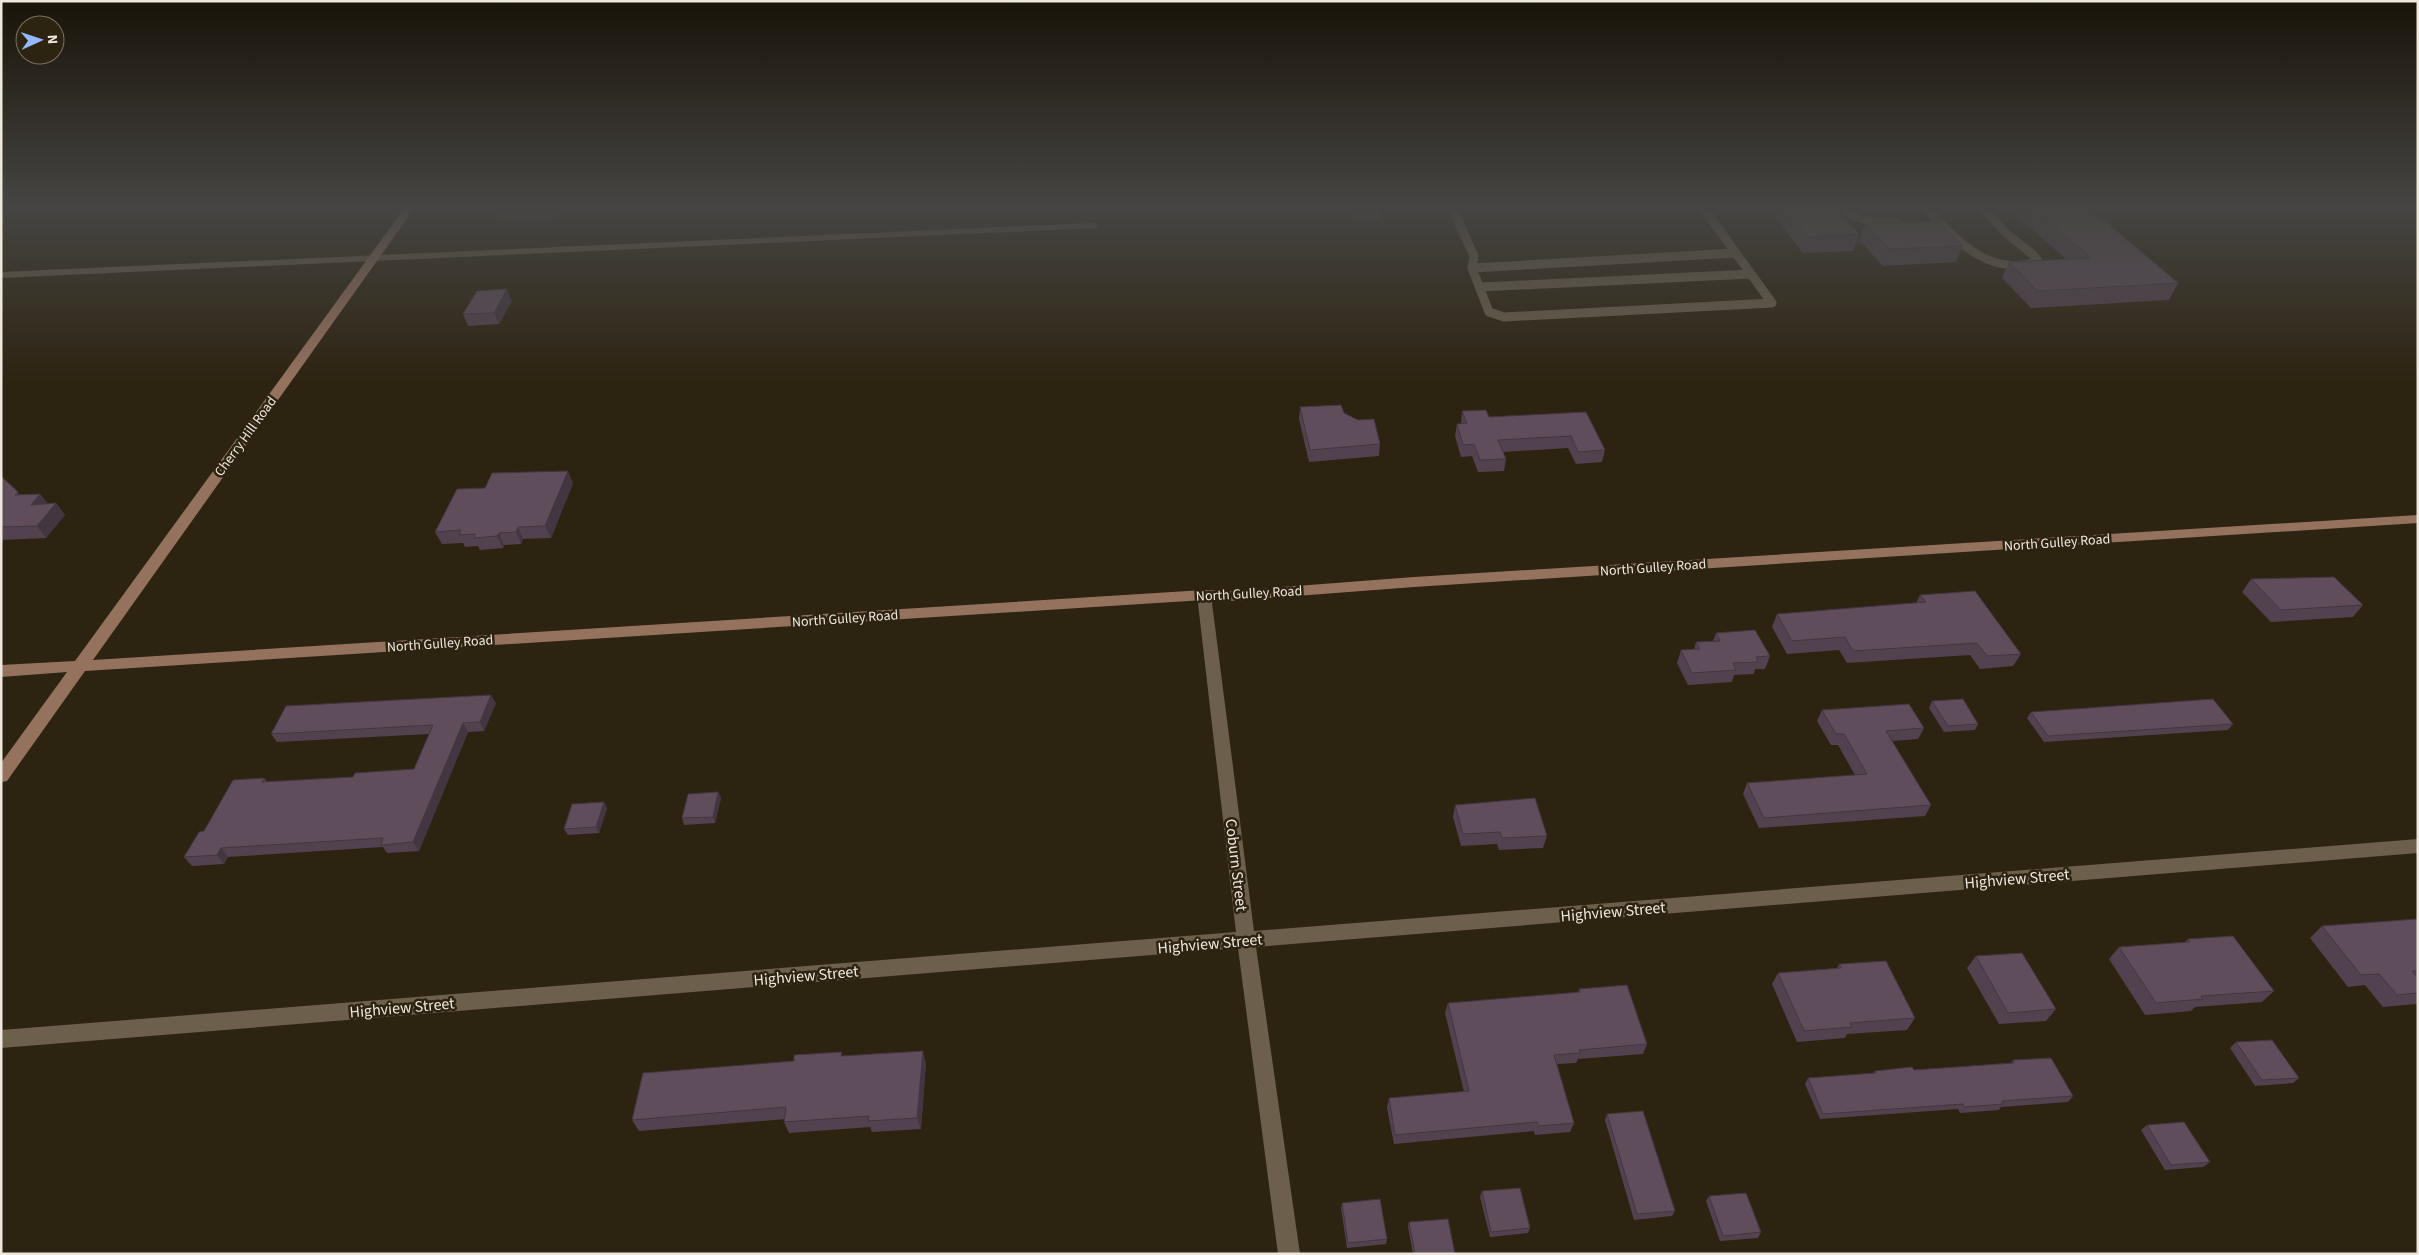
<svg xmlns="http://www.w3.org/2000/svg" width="2419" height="1255" font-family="'Source Sans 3',sans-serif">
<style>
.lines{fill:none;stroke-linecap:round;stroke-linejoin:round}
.lane{stroke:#6c5f4c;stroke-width:9}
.street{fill:#6c5f4c;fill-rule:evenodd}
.secondary{fill:#95725e;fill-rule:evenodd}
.wall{fill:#52424f}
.shaded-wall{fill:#423640}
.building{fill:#5f4d5c;stroke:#423640}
.labels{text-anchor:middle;stroke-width:5;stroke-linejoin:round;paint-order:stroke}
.street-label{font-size:14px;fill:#eee7dc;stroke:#2d2311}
.near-street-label{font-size:16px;fill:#eee7dc;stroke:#2d2311}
</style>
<rect width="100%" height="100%" fill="#2d2311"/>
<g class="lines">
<g class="lane">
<polyline points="1451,206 1474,256 1472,268"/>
<polyline points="1702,206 1772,303 1504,317 1489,312 1472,268 1735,253"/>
<polyline points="1480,287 1751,274"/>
</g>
<g class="street">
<path d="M1836 206H1846C1867 227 1892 212 1904 223 1895 231 1861 225 1851 219 1845 216 1840 211 1836 206Z"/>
<path d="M1920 206H1930C1958 235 1987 270 2031 259L2002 235 1976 206H1986L2010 231 2036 251 2043 260C2039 264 2032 265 2026 267 1983 278 1943 236 1920 206Z"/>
<polygon points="1093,223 1098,226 1097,228 1,278 1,272"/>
<polygon points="1204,590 1209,591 1211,595 1254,931 2418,839 2418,853 1256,947 1300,1254 1278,1254 1238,948 1,1048 1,1030 1236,932 1197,595 1199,591"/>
</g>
<polygon class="secondary" points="406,206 416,206 93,660 1204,590 1230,591 1414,577 2418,515 2418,523 1414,587 1230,601 1204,600 85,671 7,781 1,782 1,763 67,672 1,677 1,665 75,661"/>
</g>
<g class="wall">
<polygon points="498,206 562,206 554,219 516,221 515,218 501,219 497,208"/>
<polygon points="1330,206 1380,206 1381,208 1380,219 1354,220 1352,215 1338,214 1336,208 1331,208"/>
<polygon points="1766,206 1833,206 1859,234 1853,251 1803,253"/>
<polygon points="2006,206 2084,206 2178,283 2169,300 2031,308 2002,278 2009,262 2066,259"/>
<polygon points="1865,224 1963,246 1956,262 1883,266 1859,240"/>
<polygon points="512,301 499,324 468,326 463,314"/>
<polygon points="1300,407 1344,413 1380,444 1379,456 1309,462 1299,419"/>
<polygon points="1462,411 1489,417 1586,412 1605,450 1602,462 1576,464 1568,448 1503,452 1506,459 1504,471 1478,472 1472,456 1461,457 1455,436 1457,424 1461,424"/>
<polygon points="1,476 20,495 40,494 48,504 56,503 65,515 46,538 1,540"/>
<polygon points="573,483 551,538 523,539 521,544 504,545 503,548 480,550 478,546 465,547 463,543 442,544 435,532"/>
<polygon points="2251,579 2363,605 2353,617 2271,622 2242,592"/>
<polygon points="1920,595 2021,654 2013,666 1980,669 1970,655 1847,663 1839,650 1787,654 1772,627 1777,614 1916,603"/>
<polygon points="1716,633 1770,656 1765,669 1755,669 1754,674 1734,675 1732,682 1688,685 1677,663 1681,650 1694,649 1696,642 1713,641"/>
<polygon points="1932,701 1978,724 1975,730 1944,732 1929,708"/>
<polygon points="496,703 484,731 468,732 419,851 387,853 383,847 228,857 224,864 192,866 184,857 204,831 264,778 267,782 353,777 414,769 429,734 277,742 271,734"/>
<polygon points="1822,710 1924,728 1918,739 1892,741 1931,805 1925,816 1759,828 1743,794 1747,783 1855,775 1838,745 1831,745 1817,721"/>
<polygon points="2031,712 2233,724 2228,730 2044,742 2027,718"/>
<polygon points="718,792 721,798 715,823 684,825 682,818"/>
<polygon points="604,802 607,808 599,833 568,835 564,829"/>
<polygon points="1455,805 1547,836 1543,848 1499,850 1497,844 1461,846 1453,817"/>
<polygon points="2418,919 2418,1002 2416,1004 2383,1007 2365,985 2348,987 2310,938 2322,926"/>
<polygon points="2188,939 2274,991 2262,1002 2195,1007 2191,1011 2145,1015 2109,959 2119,947 2185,942"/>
<polygon points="1976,956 2056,1009 2046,1021 1999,1024 1967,968"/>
<polygon points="1839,964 1915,1018 1907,1030 1847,1034 1845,1038 1797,1042 1772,984 1778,973 1837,968"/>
<polygon points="1579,989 1647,1044 1643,1054 1578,1059 1576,1063 1557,1064 1574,1123 1570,1132 1535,1135 1534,1131 1394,1144 1387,1108 1389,1098 1464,1092 1445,1013 1448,1003 1578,993"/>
<polygon points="2236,1042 2299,1078 2293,1083 2255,1086 2230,1048"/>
<polygon points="844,1056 926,1063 921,1129 872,1132 870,1127 789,1133 784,1122 785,1119 639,1131 632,1120 794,1061"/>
<polygon points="2013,1060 2073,1096 2068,1102 2001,1107 1999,1110 1960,1113 1958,1109 1820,1119 1805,1084 1808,1078 1873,1073 1875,1071 1914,1070 2011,1063"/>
<polygon points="1607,1114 1675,1211 1672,1216 1634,1220 1605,1120"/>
<polygon points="2147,1125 2210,1162 2203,1167 2165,1170 2141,1130"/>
<polygon points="1482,1191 1530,1228 1528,1233 1490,1237 1480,1197"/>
<polygon points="1709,1196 1761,1232 1758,1238 1720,1241 1706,1201"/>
<polygon points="1342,1203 1387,1239 1386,1244 1347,1248 1341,1208"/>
<polygon points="1409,1222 1455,1254 1413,1254 1408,1227"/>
</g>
<g class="shaded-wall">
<polygon points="551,206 562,206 554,219 550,208"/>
<polygon points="507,289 512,301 499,324 494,313"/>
<polygon points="568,471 573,483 551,538 545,526"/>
<polygon points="40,494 49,506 31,505"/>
<polygon points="56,503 65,515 46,538 37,526"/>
<polygon points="518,527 523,539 521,544 516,532"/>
<polygon points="499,533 504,545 503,548 497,536"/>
<polygon points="491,695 496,703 484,731 480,722"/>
<polygon points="463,723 468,732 419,851 413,842"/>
<polygon points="718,792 721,798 715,823 713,817"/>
<polygon points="604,802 607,808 599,833 596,827"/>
<polygon points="221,848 228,857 224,864 217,855"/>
<polygon points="923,1051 926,1063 921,1129 917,1118"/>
</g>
<g class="building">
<polygon points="498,206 551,206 550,208 511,210 513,207 497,208"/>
<polygon points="1354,206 1380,206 1381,208 1355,209"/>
<polygon points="1784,206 1833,206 1859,234 1809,237"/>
<polygon points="2031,206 2084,206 2096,216 2099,216 2178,283 2038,291 2009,262 2091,258"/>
<polygon points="1938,221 1963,246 1889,249 1865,224"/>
<polygon points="507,289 494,313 463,314 477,291"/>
<polygon points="1341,405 1344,413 1358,420 1374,419 1380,444 1310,450 1300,407"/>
<polygon points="1486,410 1489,417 1586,412 1605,450 1578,452 1571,436 1498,440 1506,459 1480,460 1474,444 1463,445 1457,424 1467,423 1462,411"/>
<polygon points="568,471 545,526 518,527 516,532 499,533 497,536 474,538 475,534 459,535 461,530 435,532 457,489 485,488 492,473"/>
<polygon points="1,476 18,492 15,495 40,494 31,505 56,503 37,526 1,527"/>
<polygon points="2334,577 2363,605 2281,610 2251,579"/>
<polygon points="1975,591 2021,654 1987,656 1977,643 1853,651 1845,637 1792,641 1777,614 1926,602 1920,595"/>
<polygon points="1755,630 1770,656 1756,657 1758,662 1733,663 1736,670 1692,673 1681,650 1700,649 1696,642 1720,641 1716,633"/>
<polygon points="491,695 480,722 463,723 413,842 381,845 383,838 221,848 217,855 184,857 199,832 204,831 233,780 264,778 262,782 353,777 355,773 414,769 433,725 271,734 286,706"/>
<polygon points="1963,699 1978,724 1948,726 1932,701"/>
<polygon points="2213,699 2233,724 2048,736 2031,712"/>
<polygon points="1909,704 1924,728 1886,731 1931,805 1764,818 1747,783 1867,774 1844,734 1836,734 1822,710"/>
<polygon points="718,792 713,817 682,818 688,794"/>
<polygon points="1535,798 1547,836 1502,838 1500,832 1463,834 1455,805"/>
<polygon points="604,802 596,827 564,829 572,804"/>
<polygon points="2418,919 2418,971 2412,971 2418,978 2418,993 2397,995 2379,974 2361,975 2322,926"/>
<polygon points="2233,936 2274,991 2201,996 2203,999 2156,1003 2119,947 2190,942 2188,939"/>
<polygon points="2022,953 2056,1009 2008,1013 1976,956"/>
<polygon points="1886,961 1915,1018 1850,1023 1852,1027 1804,1031 1778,973 1841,968 1839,964"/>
<polygon points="1627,985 1647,1044 1579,1050 1580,1053 1554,1055 1574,1123 1538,1126 1537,1122 1395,1135 1389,1098 1469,1091 1448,1003 1580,992 1579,989"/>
<polygon points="2272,1040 2299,1078 2262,1080 2236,1042"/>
<polygon points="923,1051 917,1118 868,1121 869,1116 784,1122 786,1107 632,1120 643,1073 794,1061 794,1055 842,1052 841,1056"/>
<polygon points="2051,1058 2073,1096 2002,1101 2003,1104 1964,1107 1963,1104 1823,1114 1808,1078 1876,1073 1875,1071 1912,1067 1914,1070 2014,1063 2013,1060"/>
<polygon points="1643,1111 1675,1211 1637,1214 1607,1114"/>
<polygon points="2184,1122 2210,1162 2171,1165 2147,1125"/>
<polygon points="1520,1188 1530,1228 1491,1232 1482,1191"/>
<polygon points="1746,1193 1761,1232 1723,1236 1709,1196"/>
<polygon points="1380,1199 1387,1239 1348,1243 1342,1203"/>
<polygon points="1448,1219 1455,1254 1415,1254 1409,1222"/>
</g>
<linearGradient id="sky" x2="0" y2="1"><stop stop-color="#191309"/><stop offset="0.54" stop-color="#464543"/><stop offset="1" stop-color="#464543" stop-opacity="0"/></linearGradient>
<rect width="2419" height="382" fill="url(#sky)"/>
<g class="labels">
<g class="street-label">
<text transform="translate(245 436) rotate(-54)" y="5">Cherry Hill Road</text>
<text transform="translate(2057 542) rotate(-4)" y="5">North Gulley Road</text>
<text transform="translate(1653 567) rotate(-4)" y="5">North Gulley Road</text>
<text transform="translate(1249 593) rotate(-3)" y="5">North Gulley Road</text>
<text transform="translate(845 618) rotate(-4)" y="5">North Gulley Road</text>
<text transform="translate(440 643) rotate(-4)" y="5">North Gulley Road</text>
</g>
<g class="near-street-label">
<text transform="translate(1237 865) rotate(83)" y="6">Coburn Street</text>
<text transform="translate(2017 878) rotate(-5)" y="6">Highview Street</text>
<text transform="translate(1613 911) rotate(-5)" y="6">Highview Street</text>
<text transform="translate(1210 943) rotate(-5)" y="6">Highview Street</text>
<text transform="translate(806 975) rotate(-5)" y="6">Highview Street</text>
<text transform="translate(402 1007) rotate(-5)" y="6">Highview Street</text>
</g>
</g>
<rect width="2419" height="1255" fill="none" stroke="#eee7dc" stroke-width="5"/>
<g transform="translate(40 40) rotate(87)"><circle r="24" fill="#2d2311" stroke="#7a7162"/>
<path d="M0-4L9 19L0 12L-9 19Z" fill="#94b7fd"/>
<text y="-8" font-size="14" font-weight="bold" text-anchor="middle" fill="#eee7dc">N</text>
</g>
</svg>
